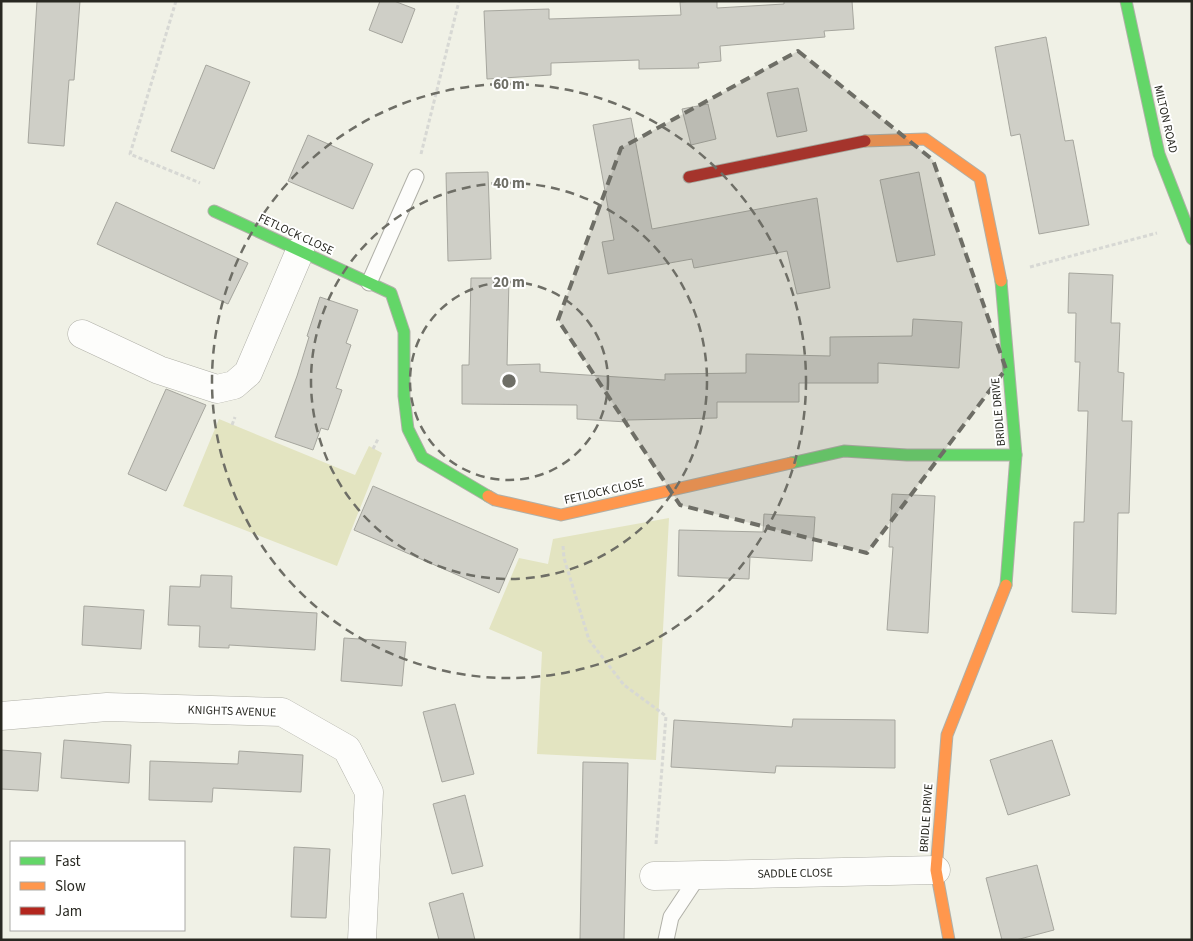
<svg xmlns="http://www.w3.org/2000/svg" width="1193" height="941" font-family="'Source Sans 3',sans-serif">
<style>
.green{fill:#e3e4c1}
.building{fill:#cfcfc7;stroke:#a6a69e}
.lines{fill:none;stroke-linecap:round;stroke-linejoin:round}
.lane-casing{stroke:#b0b0a8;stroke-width:17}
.street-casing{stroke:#b0b0a8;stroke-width:29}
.fast-casing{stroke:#b0b0a8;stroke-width:13}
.slow-casing{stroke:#b0b0a8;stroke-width:13}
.jam-casing{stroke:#b0b0a8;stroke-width:13}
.path{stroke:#d7d8d4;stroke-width:3;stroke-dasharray:4 2.5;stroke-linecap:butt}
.lane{stroke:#fdfdfb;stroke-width:15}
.street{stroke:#fdfdfb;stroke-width:28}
.fast{stroke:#63d668;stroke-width:11}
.slow{stroke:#ff974d;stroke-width:11}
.jam{stroke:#b3261e;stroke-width:11}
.marked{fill:#6e6e66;fill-opacity:0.2;stroke:#6e6e66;stroke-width:4;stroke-dasharray:10 6;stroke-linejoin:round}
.ring{fill:none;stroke:#6e6e66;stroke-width:2.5;stroke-dasharray:9 6}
.labels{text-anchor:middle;stroke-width:4;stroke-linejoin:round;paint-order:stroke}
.street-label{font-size:12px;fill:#282821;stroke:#fff}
.centre{fill:#6e6e66;stroke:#fff;stroke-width:2.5}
.ring-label{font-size:15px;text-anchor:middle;font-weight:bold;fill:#6e6e66;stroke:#fff;stroke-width:4;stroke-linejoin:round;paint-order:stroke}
</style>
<rect width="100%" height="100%" fill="#f0f1e6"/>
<g class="green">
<polygon points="219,419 355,475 369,446 382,453 337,566 183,506"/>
<polygon points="669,518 656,760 537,754 542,652 489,629 519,558 548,564 553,539"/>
</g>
<g class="building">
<polygon points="37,1 80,1 74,80 69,80 64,146 28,143"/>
<polygon points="380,1 394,1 415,9 402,43 369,30"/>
<polygon points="695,1 717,1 717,8 784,4 784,1 852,1 854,29 824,31 825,37 720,46 721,61 698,63 699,68 639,69 639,60 551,63 551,75 487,79 484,11 549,9 549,19 681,15 680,2"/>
<polygon points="1046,37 1065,141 1073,140 1089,225 1039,234 1020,134 1011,136 995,47"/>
<polygon points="206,65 250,82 214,169 171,151"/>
<polygon points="798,88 807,131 777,137 767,93"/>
<polygon points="708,104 716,139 691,145 682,109"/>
<polygon points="631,118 652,229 817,198 830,288 797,294 787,251 694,268 692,259 608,274 602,242 614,240 593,125"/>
<polygon points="308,135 373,164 353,209 288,181"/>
<polygon points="488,172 491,259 448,261 446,173"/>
<polygon points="919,172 935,255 897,262 880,180"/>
<polygon points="116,202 248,263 228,304 97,244"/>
<polygon points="1069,273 1113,275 1111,323 1120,323 1118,372 1124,373 1122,421 1132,421 1129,513 1118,513 1116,614 1072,612 1074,522 1084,522 1088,411 1078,411 1080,362 1075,362 1076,313 1068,313"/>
<polygon points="471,278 509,278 507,365 540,364 540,372 665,380 665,374 746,373 746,354 830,356 830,337 912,336 913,319 962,322 959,368 878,363 878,383 799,383 799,402 717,402 717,418 627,420 627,422 577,419 577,405 462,404 462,365 469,365"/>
<polygon points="320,297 358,310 346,343 351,345 336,388 342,390 328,430 321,428 313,450 275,437 297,376 309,337 307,336"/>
<polygon points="166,389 206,405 166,491 128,474"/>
<polygon points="373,486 518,549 499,593 354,530"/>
<polygon points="892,494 935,496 928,633 887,630 893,547 889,547"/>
<polygon points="764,514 815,517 812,561 750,557 749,579 678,576 679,530 763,532"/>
<polygon points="201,575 232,576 231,608 317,613 315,650 229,645 229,648 199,647 200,626 168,625 170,586 200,587"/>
<polygon points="84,606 144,610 141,649 82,645"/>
<polygon points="344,638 406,642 402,686 341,681"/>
<polygon points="455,704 474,774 442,782 423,712"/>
<polygon points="793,719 895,720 895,768 776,766 775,773 671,767 674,720 792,727"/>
<polygon points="64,740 131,745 129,783 61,778"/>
<polygon points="1052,740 1070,795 1008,815 990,760"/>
<polygon points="1,750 41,753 38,791 1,789"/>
<polygon points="239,751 303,755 301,792 213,788 212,802 149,800 150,761 238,764"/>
<polygon points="583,762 628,763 624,940 580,940"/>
<polygon points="465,795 483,866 452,874 433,804"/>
<polygon points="294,847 330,849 326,918 291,917"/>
<polygon points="1037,865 1054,930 1016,940 1002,940 986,878"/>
<polygon points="463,893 475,940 439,940 429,903"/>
</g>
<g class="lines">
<g class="lane-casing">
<g id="lane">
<polyline points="369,283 416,177"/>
<polyline points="666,940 671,917 699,875"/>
</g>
</g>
<g class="street-casing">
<g id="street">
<polyline points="82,334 159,370 217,389 234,385 248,373 300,251"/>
<polyline points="1,716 107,707 282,712 347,749 369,792 362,940"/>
<polyline points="654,876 936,870"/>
</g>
</g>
<g class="fast-casing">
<g id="fast">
<polyline points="1126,1 1159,154 1192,239"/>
<polyline points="214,211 391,293 404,332 404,396 408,429 422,457 488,496"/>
<polyline points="1001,281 1016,455 1006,585"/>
<polyline points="791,463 844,451 907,455 1016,455"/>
</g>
</g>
<g class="slow-casing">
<g id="slow">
<polyline points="865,141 925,139 980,178 1001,281"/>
<polyline points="488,496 495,500 561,515 791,463"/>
<polyline points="949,940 936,870 947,735 1006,585"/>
</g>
</g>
<g class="jam-casing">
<polyline id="jam" points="689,177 865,141"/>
</g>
<g class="path">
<polyline points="176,1 130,154 200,183"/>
<polyline points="421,154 459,1"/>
<polyline points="1030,267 1157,233"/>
<polyline points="232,425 235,417"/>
<polyline points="373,449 378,439"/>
<polyline points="563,546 564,558 589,640 624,685 666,716 656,844"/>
</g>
<use href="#lane" class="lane"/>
<use href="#street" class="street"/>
<use href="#fast" class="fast"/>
<use href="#slow" class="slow"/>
<use href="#jam" class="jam"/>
</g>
<path class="marked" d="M798 51 933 160 1006 369 867 553 680 505 558 320 621 148Z"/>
<g class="ring">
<circle cx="509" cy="381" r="99"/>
<circle cx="509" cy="381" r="198"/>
<circle cx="509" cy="381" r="297"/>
</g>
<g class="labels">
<g class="street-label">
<text transform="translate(1166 119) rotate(77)" y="4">MILTON ROAD</text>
<text transform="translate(296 234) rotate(25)" y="4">FETLOCK CLOSE</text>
<text transform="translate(998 412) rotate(-95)" y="4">BRIDLE DRIVE</text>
<text transform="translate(604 491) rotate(-13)" y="4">FETLOCK CLOSE</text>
<text transform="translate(232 711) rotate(2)" y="4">KNIGHTS AVENUE</text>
<text transform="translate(926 818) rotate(-86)" y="4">BRIDLE DRIVE</text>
<text transform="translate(795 873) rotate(-1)" y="4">SADDLE CLOSE</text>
</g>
</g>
<circle cx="509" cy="381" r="8" class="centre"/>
<g class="ring-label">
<text x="509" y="89">60 m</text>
<text x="509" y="188">40 m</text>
<text x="509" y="287">20 m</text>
</g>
<rect width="1193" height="941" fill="none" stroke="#282821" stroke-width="5"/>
<rect x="10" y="841" width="175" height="90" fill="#ffffff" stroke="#a9a9a6"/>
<rect x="20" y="857" width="25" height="8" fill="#63d668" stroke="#a9a9a6"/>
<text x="55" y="866" font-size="15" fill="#282821">Fast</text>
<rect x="20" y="882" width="25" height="8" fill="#ff974d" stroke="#a9a9a6"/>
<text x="55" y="891" font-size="15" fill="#282821">Slow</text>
<rect x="20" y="907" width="25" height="8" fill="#b3261e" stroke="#a9a9a6"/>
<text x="55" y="916" font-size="15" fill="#282821">Jam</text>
</svg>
